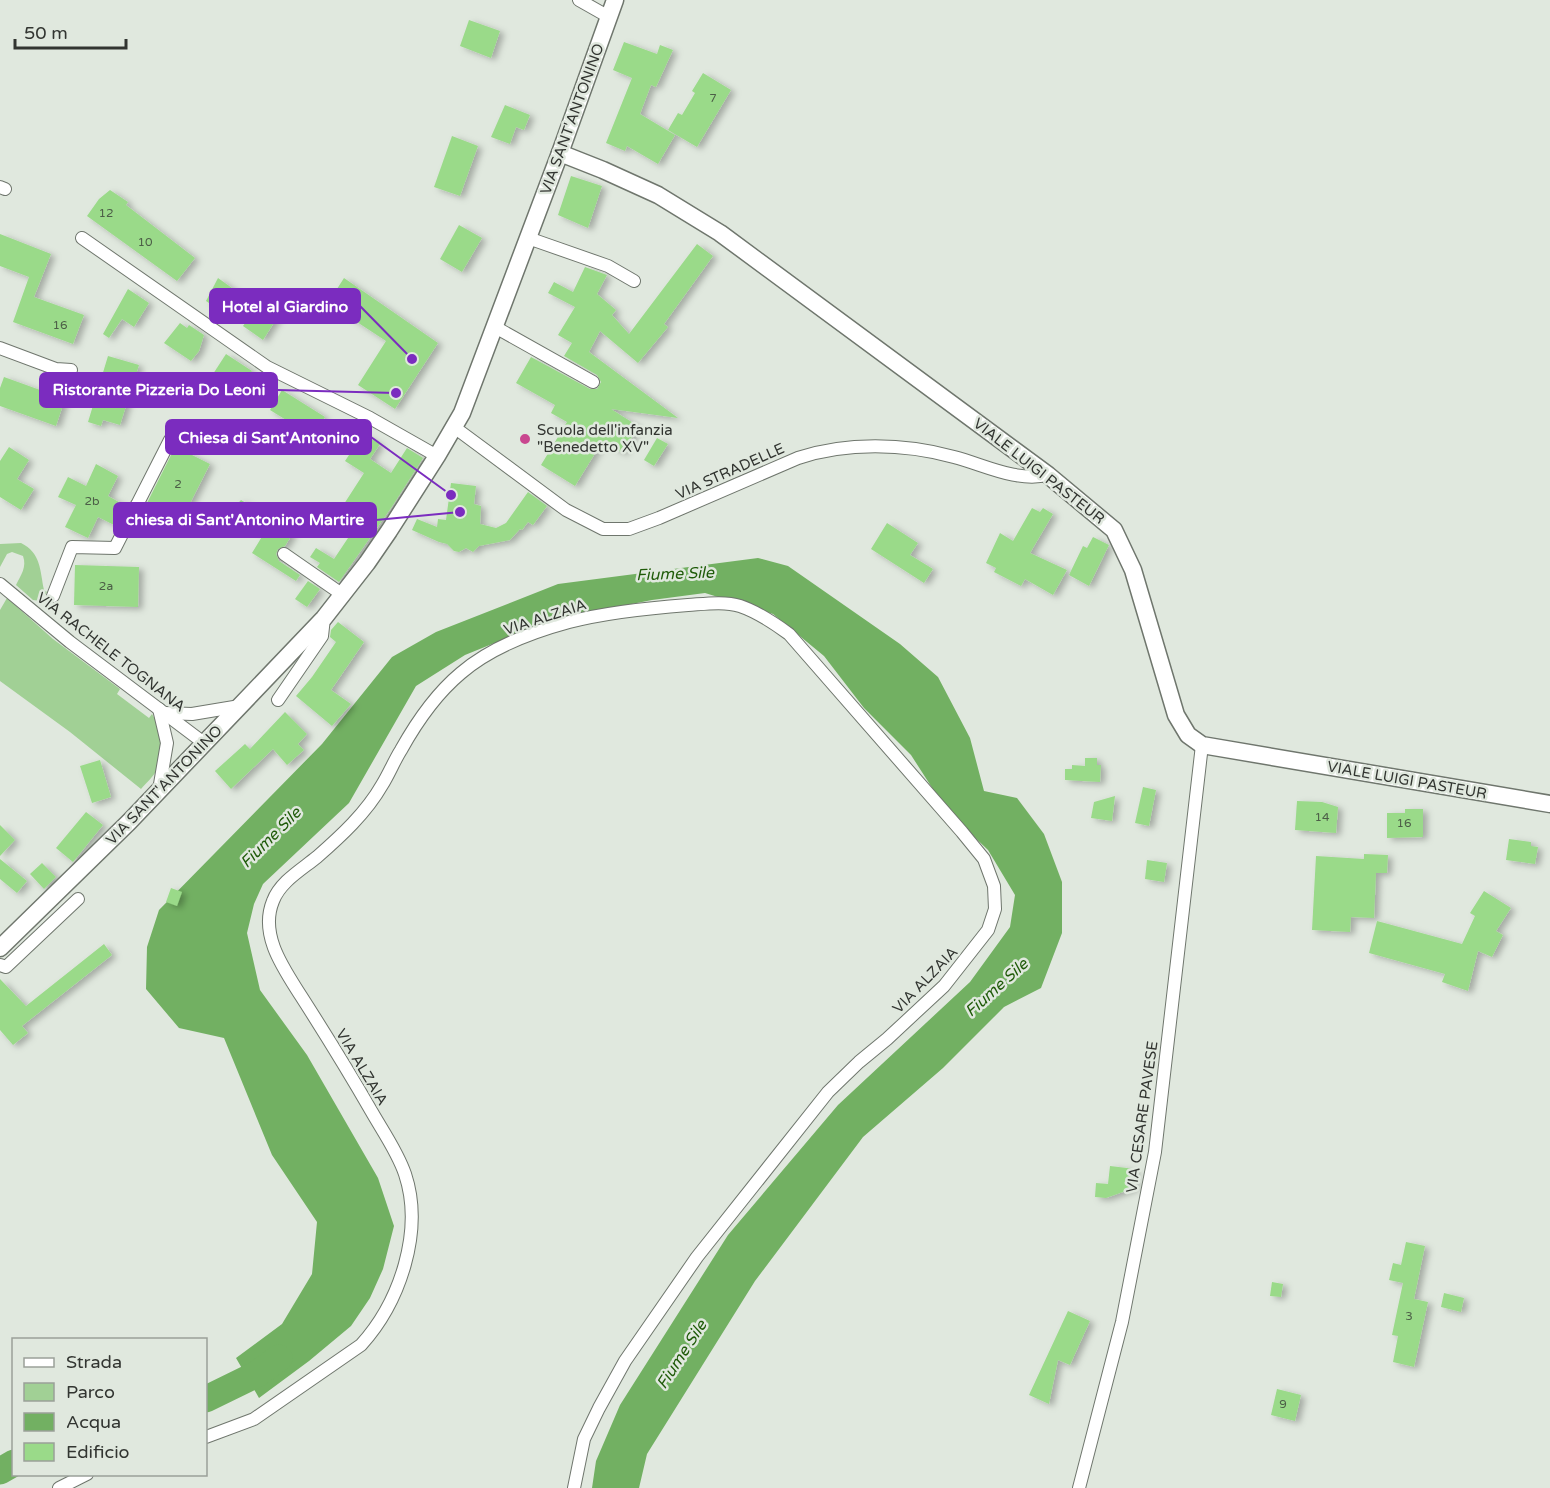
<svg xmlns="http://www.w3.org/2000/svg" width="1550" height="1488" font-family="'Varela Round',sans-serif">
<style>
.green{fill:#a1d095}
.water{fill:#72b062}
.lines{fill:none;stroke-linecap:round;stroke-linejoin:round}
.river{stroke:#72b062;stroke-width:27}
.building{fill:#9ada89;filter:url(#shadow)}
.street-casing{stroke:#6f766d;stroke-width:14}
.secondary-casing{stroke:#6f766d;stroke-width:19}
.street{stroke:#fff;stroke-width:12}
.secondary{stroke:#fff;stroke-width:16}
.poi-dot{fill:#c9478f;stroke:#e0e8de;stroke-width:2}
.labels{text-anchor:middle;stroke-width:5;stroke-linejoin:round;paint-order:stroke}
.number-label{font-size:12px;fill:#4c5e47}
.street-label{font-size:15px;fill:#323531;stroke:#e0e8de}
.poi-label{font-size:15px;fill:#323531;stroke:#e0e8de;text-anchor:start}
.water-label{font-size:16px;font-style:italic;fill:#1f5b09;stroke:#e0e8de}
.leader{fill:none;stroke:#7b2cbf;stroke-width:2}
.callout-dot{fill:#7b2cbf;stroke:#e0e8de;stroke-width:2}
.callout{fill:#7b2cbf;stroke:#7b2cbf;stroke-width:2}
.callout-label{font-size:16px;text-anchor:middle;font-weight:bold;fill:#fff}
</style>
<defs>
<filter id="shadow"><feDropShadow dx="4.5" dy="2.5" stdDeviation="3" flood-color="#0004"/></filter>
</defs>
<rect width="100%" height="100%" fill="#e0e8de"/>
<g class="green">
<path d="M21 543C41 553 40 570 44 590L47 592 40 601 33 600 16 585C21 575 27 567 23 556L12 552 7 554 0 567V544Z"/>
<path d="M7 598 53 639 120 689 117 694 149 718 152 714C162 730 166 753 157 770 153 777 146 783 141 789L70 732 0 681V610Z"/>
</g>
<polygon class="water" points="758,558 788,566 900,644 938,677 970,738 984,791 1017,798 1044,834 1062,882 1062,933 1041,988 1004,1007 943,1068 863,1137 755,1281 647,1454 639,1488 592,1488 596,1461 620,1405 728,1235 838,1105 970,982 1010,927 1015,895 988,850 947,811 911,755 864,708 824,656 773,614 705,593 652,600 551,620 465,655 416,686 349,803 263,884 254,904 247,933 260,990 307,1055 378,1178 394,1226 383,1269 370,1298 351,1326 309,1361 259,1398 236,1358 282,1324 312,1274 317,1222 272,1155 224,1038 179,1028 146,989 147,947 159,910 322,744 392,657 436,632 558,584"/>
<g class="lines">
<g class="river">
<polyline points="206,1399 257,1374 279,1358"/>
<polyline points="0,1471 14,1463"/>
</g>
</g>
<g class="building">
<polygon points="469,20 500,31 491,58 460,46"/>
<polygon points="624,42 657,54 660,45 673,50 656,87 651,85 640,114 675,135 658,164 627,146 625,151 606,143 632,78 613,70"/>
<polygon points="703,73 731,90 697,147 668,130 678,113 682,115 695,93 692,91"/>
<polygon points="505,105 530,115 524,130 516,127 510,144 491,137"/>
<polygon points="452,136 478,146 460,196 434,187"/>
<polygon points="571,176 602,186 588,228 558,215"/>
<polygon points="110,190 128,202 126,205 195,258 177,281 87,216 99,199"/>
<polygon points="459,225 482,238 462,272 440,259"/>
<polygon points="0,234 51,254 34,297 84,315 73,344 13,322 29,277 0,266"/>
<polygon points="697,244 713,256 664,324 668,327 638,363 600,331 589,352 678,418 611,409 638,426 623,453 602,442 575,486 541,465 567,422 551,413 555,405 516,383 531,357 590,389 597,389 601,382 597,375 564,356 572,343 558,335 575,307 548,293 554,282 573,292 585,267 607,275 597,294 616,310 612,315 629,334"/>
<polygon points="218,278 239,293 225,314 206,301"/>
<polygon points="344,278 438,343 395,409 358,385 386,341 328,303"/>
<polygon points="128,289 149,303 134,327 122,319 109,338 103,334"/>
<polygon points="272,302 282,310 263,340 243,326 256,308 264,314"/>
<polygon points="180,323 187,328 189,325 204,335 199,351 191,361 164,343"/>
<polygon points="226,354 252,371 238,392 213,374"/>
<polygon points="108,356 139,365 120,425 103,420 101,426 88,422"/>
<polygon points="4,377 65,399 56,426 0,406 0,388"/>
<polygon points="282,390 325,417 312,436 270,410"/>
<polygon points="363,434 380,444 370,459 391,473 407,448 423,458 393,505 339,582 317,567 320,563 310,557 316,548 334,559 350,535 355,538 367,520 344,504 364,473 345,461"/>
<polygon points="657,438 668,444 654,466 644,460"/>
<polygon points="9,447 29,460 17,479 34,489 21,510 0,497 0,461"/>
<polygon points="174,449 188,453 210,464 180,523 176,518 147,503"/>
<polygon points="96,464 118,476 108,496 126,506 116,526 98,517 88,538 65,527 76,505 58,497 68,477 86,486"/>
<polygon points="451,483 476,486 474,504 481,506 480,524 496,528 506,523 528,492 547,506 533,525 528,522 522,530 520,529 510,540 479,546 473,552 466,548 459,552 454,551 447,544 439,542 412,530 417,519 437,527 438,519 446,520"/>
<polygon points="241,500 293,533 285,546 278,549 276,554 279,561 300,575 296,581 252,553 263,535 238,518 240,514 232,510"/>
<polygon points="1032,508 1040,512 1043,508 1053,514 1030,553 1067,570 1053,595 1025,579 1021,586 994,572 996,568 986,563 1000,533 1013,541"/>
<polygon points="887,523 918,543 910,555 933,569 924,583 871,549"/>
<polygon points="1093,537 1109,545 1089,586 1069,575 1083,546 1087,548"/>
<polygon points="75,565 139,567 138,607 74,605"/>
<polygon points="308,581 320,589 307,607 295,599"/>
<polygon points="338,622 364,642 331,690 351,704 332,726 296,696 312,677 336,642 330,637 331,630"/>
<polygon points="285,712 307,734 298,744 304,750 287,765 273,749 231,789 215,771 245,744 250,749"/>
<polygon points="1085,758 1097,758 1097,765 1101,765 1100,782 1065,780 1065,769 1072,769 1072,765 1085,766"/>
<polygon points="100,760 111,797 92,803 80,766"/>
<polygon points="1143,787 1156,790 1149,826 1135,823"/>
<polygon points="1115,796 1112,821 1091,818 1094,802"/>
<polygon points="1297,801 1322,802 1338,807 1336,833 1295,830"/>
<polygon points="1405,809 1423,809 1423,837 1387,838 1387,813 1405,813"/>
<polygon points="86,812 103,825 73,862 56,848"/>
<polygon points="0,825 15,840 0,856"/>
<polygon points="1509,839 1531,842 1531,846 1538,847 1535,864 1506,860"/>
<polygon points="1364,854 1388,855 1387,873 1376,873 1374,918 1351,917 1350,932 1312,930 1316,856 1364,859"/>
<polygon points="0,859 27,881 17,893 0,879"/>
<polygon points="1147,860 1167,863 1164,882 1145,879"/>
<polygon points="42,863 56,877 44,889 30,874"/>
<polygon points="171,888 182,892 177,906 166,902"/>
<polygon points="1484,891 1511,908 1496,931 1503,935 1492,957 1478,951 1468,991 1442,982 1445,974 1369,953 1377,921 1462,944 1475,916 1470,913"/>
<polygon points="104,944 112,955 22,1026 28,1033 13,1045 0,1030 0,979 26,1006"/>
<polygon points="1110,1166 1135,1169 1134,1187 1137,1187 1106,1198 1095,1197 1096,1183 1108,1184"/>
<polygon points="1406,1242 1425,1246 1414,1299 1428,1302 1414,1367 1393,1362 1398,1336 1392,1335 1403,1283 1389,1280 1393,1263 1401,1265"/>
<polygon points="1272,1282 1283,1284 1281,1297 1270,1296"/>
<polygon points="1444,1293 1464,1298 1461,1312 1441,1307"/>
<polygon points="1068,1311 1090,1321 1070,1365 1058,1360 1049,1404 1029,1395"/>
<polygon points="1277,1389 1301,1395 1295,1421 1271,1415"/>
</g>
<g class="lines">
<g class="street-casing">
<g id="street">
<polyline points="579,0 609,17"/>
<polyline points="0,187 5,189"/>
<polyline points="82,238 267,367 370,418 437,456"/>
<polyline points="528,238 608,266 634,281"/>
<polyline points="495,327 593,382"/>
<polyline points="0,348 56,369 71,370"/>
<path d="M454 427 566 510 603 529H629L659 518 798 458C846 442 904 443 954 457 985 465 1015 482 1048 475"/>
<polyline points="136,506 172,525"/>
<polyline points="284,554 343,595"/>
<polyline points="0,584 70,642 204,743"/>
<polyline points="53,596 72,547 115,548 170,440 206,448"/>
<polyline points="278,700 322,636 324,618"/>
<polyline points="165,713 192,714 240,706"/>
<polyline points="159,790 167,743 159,709"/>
<polyline points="0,965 6,967 78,899"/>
<path d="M206 1437 254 1419 361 1345C400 1302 424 1231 405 1174 398 1153 384 1133 373 1114 350 1074 326 1035 301 996 284 969 259 935 273 901 280 882 301 870 317 857 341 836 366 813 382 785 389 774 394 761 401 750 416 723 437 693 461 673 490 648 532 632 569 622 608 612 648 608 688 605 704 604 724 601 740 606 758 612 774 623 789 634L962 832 984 859 994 886 995 909 988 930 944 986 887 1039 859 1062 828 1092 697 1257 625 1361 599 1408 584 1439 574 1488"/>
<polyline points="59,1488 87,1474"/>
<polyline points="1079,1488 1122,1322 1155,1152 1202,745"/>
</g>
</g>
<g class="secondary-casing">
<g id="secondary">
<polyline points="560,153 603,170 658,195 720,233 1048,475 1114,530 1133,570 1176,715 1188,735 1202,745 1550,804"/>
<polyline points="0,948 129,822 324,618 367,563 389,531 437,456 462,413 560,153 615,0"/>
</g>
</g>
<use href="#street" class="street"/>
<use href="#secondary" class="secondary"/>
</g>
<circle class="poi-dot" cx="525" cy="439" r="6"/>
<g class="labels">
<g class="number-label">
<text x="713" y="102">7</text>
<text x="106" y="217">12</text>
<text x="145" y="246">10</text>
<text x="60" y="329">16</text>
<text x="178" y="488">2</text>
<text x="92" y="505">2b</text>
<text x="106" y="590">2a</text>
<text x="1322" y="821">14</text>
<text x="1404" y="827">16</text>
<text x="1409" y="1320">3</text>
<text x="1283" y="1408">9</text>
</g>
<g class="street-label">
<text transform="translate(572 119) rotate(-70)" y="5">VIA SANT'ANTONINO</text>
<text transform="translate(730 471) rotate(-24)" y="5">VIA STRADELLE</text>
<text transform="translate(1039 471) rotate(38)" y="5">VIALE LUIGI PASTEUR</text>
<text transform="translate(545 617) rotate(-18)" y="5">VIA ALZAIA</text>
<text transform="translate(111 652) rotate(38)" y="5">VIA RACHELE TOGNANA</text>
<text transform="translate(1407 780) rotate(10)" y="5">VIALE LUIGI PASTEUR</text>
<text transform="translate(164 785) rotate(-46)" y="5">VIA SANT'ANTONINO</text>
<text transform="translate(925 980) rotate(-46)" y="5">VIA ALZAIA</text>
<text transform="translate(362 1067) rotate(59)" y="5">VIA ALZAIA</text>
<text transform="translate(1142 1117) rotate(-82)" y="5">VIA CESARE PAVESE</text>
</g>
<g class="poi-label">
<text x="537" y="435">Scuola dell'infanzia<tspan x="537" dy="17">"Benedetto XV"</tspan></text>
</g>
<g class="water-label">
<text transform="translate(675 573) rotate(-2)" y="6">Fiume Sile</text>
<text transform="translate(270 837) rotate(-45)" y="6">Fiume Sile</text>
<text transform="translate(996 987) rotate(-42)" y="6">Fiume Sile</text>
<text transform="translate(681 1354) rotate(-57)" y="6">Fiume Sile</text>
</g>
</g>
<path class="leader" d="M412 359L360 306M396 393L277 390M451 495L371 437M460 512L376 520"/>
<g class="callout-dot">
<circle cx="412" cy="359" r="6"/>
<circle cx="396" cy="393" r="6"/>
<circle cx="451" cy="495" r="6"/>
<circle cx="460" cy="512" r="6"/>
</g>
<g class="callout">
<rect x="210" y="289" width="150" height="34" rx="6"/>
<rect x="40" y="373" width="237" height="34" rx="6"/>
<rect x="166" y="420" width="205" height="34" rx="6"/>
<rect x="114" y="503" width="262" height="34" rx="6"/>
</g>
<g class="callout-label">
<text x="285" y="312">Hotel al Giardino</text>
<text x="159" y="395">Ristorante Pizzeria Do Leoni</text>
<text x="269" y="443">Chiesa di Sant'Antonino</text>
<text x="245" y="525">chiesa di Sant'Antonino Martire</text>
</g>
<rect x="12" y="1338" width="195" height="138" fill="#e0e8de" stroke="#9aa099" stroke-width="1.5"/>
<rect x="24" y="1358" width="30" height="9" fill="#ffffff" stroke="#9aa099" stroke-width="1.5"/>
<text x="66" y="1368" font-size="18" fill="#323531">Strada</text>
<rect x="24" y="1383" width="30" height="18" fill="#a1d095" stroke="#9aa099" stroke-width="1.5"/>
<text x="66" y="1398" font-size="18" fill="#323531">Parco</text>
<rect x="24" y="1413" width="30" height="18" fill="#72b062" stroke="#9aa099" stroke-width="1.5"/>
<text x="66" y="1428" font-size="18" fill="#323531">Acqua</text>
<rect x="24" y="1443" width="30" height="18" fill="#9ada89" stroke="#9aa099" stroke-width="1.5"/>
<text x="66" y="1458" font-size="18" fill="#323531">Edificio</text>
<path d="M15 39v9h111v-9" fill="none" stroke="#323531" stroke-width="3"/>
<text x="24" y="39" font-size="18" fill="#323531" stroke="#e0e8de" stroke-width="4.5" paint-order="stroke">50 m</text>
</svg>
